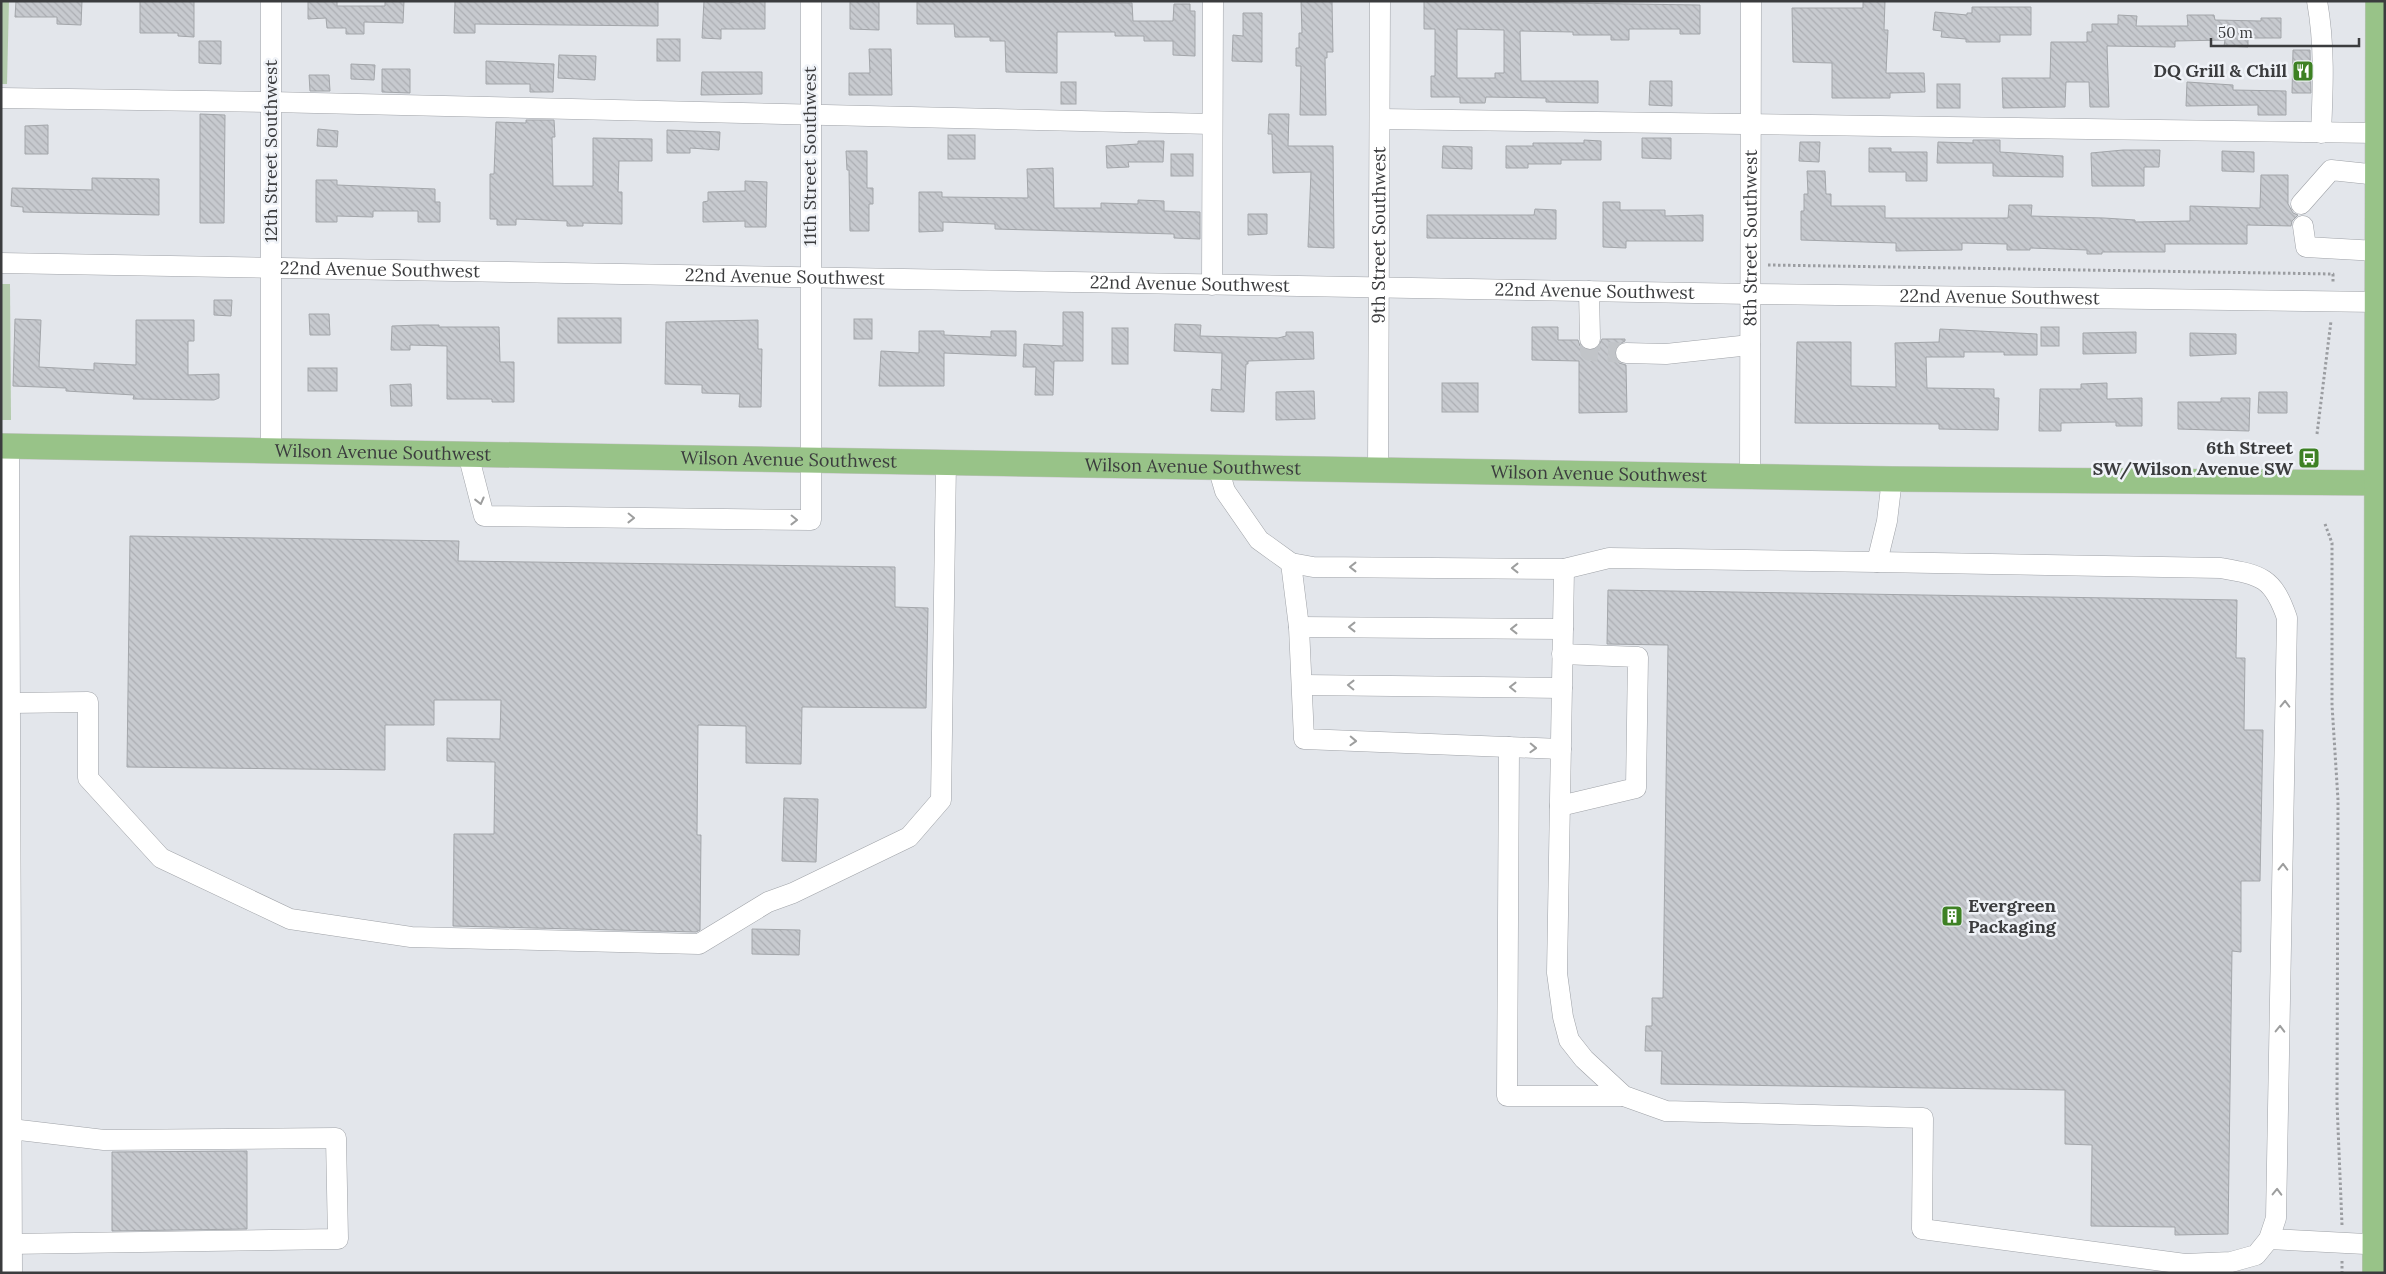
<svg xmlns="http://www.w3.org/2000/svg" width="2386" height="1274" font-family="Lora,serif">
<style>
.green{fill:#b3cbac}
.building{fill:url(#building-back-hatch);stroke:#a3a6aa;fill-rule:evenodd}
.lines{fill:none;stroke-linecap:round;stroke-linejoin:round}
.minor-tunnel{stroke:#c1c4c8;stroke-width:20;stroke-dasharray:20 10;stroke-linecap:butt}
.minor-casing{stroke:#9fa2a7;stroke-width:21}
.major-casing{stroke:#c4c4c5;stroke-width:26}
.path{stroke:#9b9da1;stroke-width:3;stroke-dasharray:2.5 2.5;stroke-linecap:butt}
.minor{stroke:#fff;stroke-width:20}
.major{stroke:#98c388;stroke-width:25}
.oneway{stroke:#9d9e9e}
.labels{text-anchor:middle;stroke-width:5;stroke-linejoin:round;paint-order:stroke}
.poi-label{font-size:18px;font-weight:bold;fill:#3b3c3e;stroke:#f0f3f8;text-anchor:end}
.street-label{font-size:18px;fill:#3b3c3e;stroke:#f0f3f8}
</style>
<defs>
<pattern id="building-back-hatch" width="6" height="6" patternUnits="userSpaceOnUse" patternTransform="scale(1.25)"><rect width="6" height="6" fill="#c7cacf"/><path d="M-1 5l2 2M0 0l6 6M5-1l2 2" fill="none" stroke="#acaeb3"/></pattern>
</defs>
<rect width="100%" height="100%" fill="#e3e6eb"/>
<g class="green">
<polygon points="1,1 9,1 7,84 1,84"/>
<polygon points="1,284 10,284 11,420 1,420"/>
</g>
<g class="building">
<polygon points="16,1 82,1 81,25 57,24 57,17 15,17"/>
<polygon points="140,1 194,1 194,37 178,36 178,33 140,33"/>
<polygon points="308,1 337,1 337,6 385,6 385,1 404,1 403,23 364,22 364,34 346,34 346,28 327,28 326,18 308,19"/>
<polygon points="455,1 658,1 658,26 475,24 475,33 454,33"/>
<polygon points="704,1 740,3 740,1 765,1 765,29 721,29 721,39 702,38"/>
<polygon points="850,1 879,1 879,30 850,29"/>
<polygon points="917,1 1132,3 1133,21 1173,21 1174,4 1190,4 1190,11 1195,11 1195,56 1173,55 1173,41 1144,41 1144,36 1115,36 1115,32 1057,32 1057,73 1006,72 1005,41 990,41 990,37 955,37 954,24 917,24"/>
<polygon points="1301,1 1332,1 1333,52 1327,52 1327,58 1325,58 1326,115 1300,115 1301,66 1296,66 1296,48 1299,48 1299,33 1302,33"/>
<path d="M1424 1 1700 5V34H1680V29H1629V40H1611V35H1573V32L1520 31 1521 81H1598V103L1546 102V98L1486 97 1485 103H1460V97H1431V76H1435V29H1424ZM1457 29 1504 30V73H1495V78H1457Z"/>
<polygon points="1863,1 1885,1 1884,30 1888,30 1886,73 1924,73 1925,92 1890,93 1890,98 1832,98 1832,63 1793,62 1792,8 1863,8"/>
<polygon points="1972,7 2031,7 2031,35 2000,35 2000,42 1966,42 1966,39 1941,37 1942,31 1933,30 1935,12 1967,15 1967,13 1972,13"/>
<polygon points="1243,13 1262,13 1262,62 1232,61 1233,35 1243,36"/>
<polygon points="2118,15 2137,16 2136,26 2188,26 2187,15 2214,15 2215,20 2261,21 2261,18 2281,18 2281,38 2248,38 2248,47 2224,46 2225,40 2175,41 2175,47 2107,46 2109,107 2090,107 2089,82 2066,82 2065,107 2003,108 2002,78 2050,78 2051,42 2087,42 2087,32 2092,32 2092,24 2118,24"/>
<rect x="657" y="39" width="23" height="22"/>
<polygon points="199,41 221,41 221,64 199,63"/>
<polygon points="869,49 891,49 892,95 849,95 849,73 870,73"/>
<polygon points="2293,50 2310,50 2311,93 2292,93"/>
<polygon points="559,55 596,56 595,80 558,78"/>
<polygon points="486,61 554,64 553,92 530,92 530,84 486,84"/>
<polygon points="351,64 375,65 374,80 351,79"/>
<polygon points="382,69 410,69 410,93 382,92"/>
<polygon points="702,72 762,72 762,94 701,95"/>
<polygon points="309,75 329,75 330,91 310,91"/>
<polygon points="1650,81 1672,81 1672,106 1649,105"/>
<rect x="1061" y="82" width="15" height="22"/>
<polygon points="2187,82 2233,85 2233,90 2286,91 2286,115 2258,115 2258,105 2186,106"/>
<rect x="1937" y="84" width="23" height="24"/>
<polygon points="200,114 225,115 224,223 200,223"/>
<polygon points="1269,114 1289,114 1288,146 1333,146 1334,248 1308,247 1311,172 1273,173 1272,134 1268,134"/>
<polygon points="526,120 554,120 555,137 552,137 553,186 593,186 593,138 652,139 652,161 619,161 618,192 622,192 622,224 583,223 583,226 567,226 567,221 516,219 516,225 497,225 497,219 490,219 490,174 494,174 496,122 526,123"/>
<polygon points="48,125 48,154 25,154 25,126"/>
<polygon points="318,129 338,131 337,147 317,146"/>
<polygon points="667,130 720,132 719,150 690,148 690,153 667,153"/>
<rect x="948" y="135" width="27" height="24"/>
<polygon points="1642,138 1671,138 1671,159 1642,158"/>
<polygon points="1584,140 1601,141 1601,160 1561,160 1561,164 1528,164 1528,168 1506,168 1506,146 1533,146 1533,143 1584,143"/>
<polygon points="1973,140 2000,140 2000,152 2063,156 2063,177 1993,176 1993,163 1937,163 1938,142 1973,143"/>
<polygon points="1138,141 1164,141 1163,162 1128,162 1129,167 1107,168 1106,146 1138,144"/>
<polygon points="1800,142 1820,142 1819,162 1799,161"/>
<polygon points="1443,146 1472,147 1472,169 1442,168"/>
<polygon points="1869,148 1891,148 1891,152 1927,152 1927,181 1906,181 1906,172 1869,172"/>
<polygon points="2123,150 2160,150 2159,167 2144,167 2144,186 2092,186 2091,153"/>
<polygon points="846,151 867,151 867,188 873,188 873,204 869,204 869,231 850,231 849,170 847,170"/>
<polygon points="2222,151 2254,152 2254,172 2222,171"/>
<rect x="1171" y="154" width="22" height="22"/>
<polygon points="1053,168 1054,208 1101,208 1101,203 1138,204 1138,200 1164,201 1164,211 1200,212 1200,239 1174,238 1174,234 995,229 995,224 943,222 943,231 919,232 919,192 942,192 942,197 1028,198 1027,169"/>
<polygon points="1807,171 1825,171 1826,194 1831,194 1831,206 1885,206 1885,218 2008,218 2009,205 2032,205 2031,216 2104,218 2135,220 2135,222 2190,221 2190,206 2260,208 2261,175 2288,175 2288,204 2293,213 2298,215 2292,221 2291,226 2247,225 2247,244 2165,244 2165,252 2102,252 2102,254 2087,254 2087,250 2030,248 2030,250 2007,250 2007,244 1962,243 1962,250 1896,251 1896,243 1801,240 1801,211 1804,211 1804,194 1808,194"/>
<polygon points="92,178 159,179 159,215 23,212 23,207 11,206 12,188 92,190"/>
<polygon points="316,180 337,180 337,185 435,189 435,202 440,202 440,222 418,222 418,211 373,211 373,217 337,216 337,222 316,222"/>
<polygon points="745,181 767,182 766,227 745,227 745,221 703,222 703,202 708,201 708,192 745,191"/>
<polygon points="1603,202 1620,202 1620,210 1665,210 1665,216 1703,215 1703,241 1626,241 1626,248 1603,247"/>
<polygon points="1535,209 1556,210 1556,239 1427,238 1427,215 1534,215"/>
<polygon points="1248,214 1267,214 1267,234 1248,235"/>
<polygon points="214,300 232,300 231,316 214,315"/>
<polygon points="1063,312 1083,312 1083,361 1054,361 1053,395 1035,395 1036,367 1023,367 1024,344 1063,346"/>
<polygon points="309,314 329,314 330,335 310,335"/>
<rect x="558" y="318" width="63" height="25"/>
<polygon points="15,319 41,320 39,367 94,370 94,363 136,365 136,320 194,320 194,341 188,341 188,375 219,374 219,398 214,400 133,399 134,395 66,391 66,388 13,386"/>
<rect x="854" y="319" width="18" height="20"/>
<polygon points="758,320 758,349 762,349 761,407 739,407 740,394 702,393 702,385 665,384 666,322"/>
<polygon points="1175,324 1201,325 1200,336 1278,338 1286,336 1286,332 1313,332 1314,359 1248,361 1248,364 1246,364 1244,412 1211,411 1212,389 1221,390 1222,353 1174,351"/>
<polygon points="420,325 439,325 439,327 499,327 500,362 514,362 514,402 492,402 492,399 447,399 447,346 410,345 410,350 391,350 392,326"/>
<polygon points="1532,327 1558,327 1558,340 1578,340 1580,346 1590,351 1597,349 1602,339 1625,339 1625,341 1616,346 1614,353 1619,363 1626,365 1627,412 1579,413 1579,361 1532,360"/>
<rect x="2041" y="327" width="18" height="19"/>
<rect x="1112" y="328" width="16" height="36"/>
<polygon points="1940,329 2037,334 2037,355 2004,355 2004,352 1964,352 1964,357 1926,357 1927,388 1994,389 1994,398 1999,398 1998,430 1939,429 1939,424 1795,423 1797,342 1851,342 1851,386 1896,387 1895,343 1939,342"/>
<polygon points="919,331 944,331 944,335 991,337 991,331 1016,331 1016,356 944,353 944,386 879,386 881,351 919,353"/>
<polygon points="2136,332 2136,353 2083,354 2083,333"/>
<polygon points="2190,333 2236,334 2236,354 2190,356"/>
<rect x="308" y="368" width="29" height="23"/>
<rect x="1442" y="383" width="36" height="29"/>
<polygon points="2107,383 2107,399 2142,398 2142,426 2116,426 2116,422 2061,423 2061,431 2039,431 2040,389 2081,389 2081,384"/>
<polygon points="411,384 412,406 391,406 390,385"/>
<polygon points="1314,391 1315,419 1276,420 1276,392"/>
<polygon points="2259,392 2287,392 2287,413 2258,413"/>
<polygon points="2221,398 2250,398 2249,431 2178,429 2178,402 2221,402"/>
<polygon points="130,536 459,541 458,561 895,567 895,607 928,608 926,708 802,707 801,764 746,763 746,726 698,725 697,835 701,835 700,930 696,932 453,926 454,834 494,834 495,762 447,761 447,738 500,739 501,700 434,700 434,725 385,725 385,770 127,767"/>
<polygon points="1608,590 2237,600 2236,658 2245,658 2244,730 2263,730 2260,881 2241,881 2241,952 2232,951 2228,1234 2175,1235 2175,1227 2091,1226 2092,1145 2065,1144 2065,1090 1661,1084 1662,1051 1645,1051 1646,1026 1652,1026 1652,998 1663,998 1668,645 1607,644"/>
<polygon points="784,798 818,799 816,862 782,861"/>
<polygon points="752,929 800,930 799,955 752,954"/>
<polygon points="247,1151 247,1229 112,1231 112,1152"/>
</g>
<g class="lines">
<polyline class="minor-tunnel" points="1590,339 1590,351 1626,353"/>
<g class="minor-casing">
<g id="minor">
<path d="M2317 1C2325 45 2323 88 2321 133"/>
<polyline points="1,98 271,102 1212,124"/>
<polyline points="1380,119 2378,133"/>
<polyline points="2301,204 2331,170 2378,175"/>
<polyline points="2303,226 2306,247 2377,251"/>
<path id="s1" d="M1 263 1751 294 2377 302"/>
<polyline points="1212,285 1213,1"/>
<polyline points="1589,291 1590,339"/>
<polyline points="1626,353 1666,354 1750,345"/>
<polyline points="9,446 12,1273"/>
<polyline points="271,451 271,1"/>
<polyline points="468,454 484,516 811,520 811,1"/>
<polyline points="1218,467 1225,491 1259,540 1291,563 1313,567 1564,569 1609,558 1877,562 1887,521 1892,479"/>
<path id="s2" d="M1378 470 1380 1"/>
<path id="s3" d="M1750 476 1751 1"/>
<polyline points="1291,563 1299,627 1304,739 1561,749"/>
<path d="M1564 569 1557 973 1563 1017 1569 1040 1584 1059 1624 1096 1666 1111 1923 1118 1922 1229 2185 1264 2231 1262 2256 1255 2269 1239 2276 1218 2287 618C2273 577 2261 575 2221 568L1877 562"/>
<polyline points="1299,627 1563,629"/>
<polyline points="1303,685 1562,688"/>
<polyline points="10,703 88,702 88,778 161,858 290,919 411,937 699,944 768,902 793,893 909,837 941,800 946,462"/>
<polyline points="1509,747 1507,1096 1624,1096"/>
<polyline points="1560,806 1636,788 1638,657 1562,654"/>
<polyline points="2269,1239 2385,1245"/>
<polyline points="9,1244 338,1239 336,1138 104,1140 11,1129"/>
</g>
</g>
<g class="major-casing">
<g id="major">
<path id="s4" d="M1 446 1892 479 2385 483"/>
<polyline points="2375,1273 2378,1"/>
</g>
</g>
<g class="path">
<polyline points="1768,265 2333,274 2333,282"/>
<polyline points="2317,434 2331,321"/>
<polyline points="2325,524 2332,543 2332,705 2338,800 2337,1103 2342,1225"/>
<polyline points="2342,1261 2342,1273"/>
</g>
<use href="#minor" class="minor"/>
<use href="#major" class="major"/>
</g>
<defs><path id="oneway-chevron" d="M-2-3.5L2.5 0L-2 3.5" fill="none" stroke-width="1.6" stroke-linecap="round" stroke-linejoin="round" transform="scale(1.25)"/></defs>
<g class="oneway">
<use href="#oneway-chevron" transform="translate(480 501) rotate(76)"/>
<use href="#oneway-chevron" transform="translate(631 518) rotate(1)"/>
<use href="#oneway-chevron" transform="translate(794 520) rotate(1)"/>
<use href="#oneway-chevron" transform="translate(1353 567) rotate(-180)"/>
<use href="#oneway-chevron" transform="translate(1515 568) rotate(-180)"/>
<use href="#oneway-chevron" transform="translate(1352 627) rotate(-180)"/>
<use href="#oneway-chevron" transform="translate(1514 629) rotate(-180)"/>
<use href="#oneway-chevron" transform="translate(1351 685) rotate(-179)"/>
<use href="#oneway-chevron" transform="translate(1513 687) rotate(-179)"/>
<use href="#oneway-chevron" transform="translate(2285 704) rotate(-89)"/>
<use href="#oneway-chevron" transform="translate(1353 741) rotate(2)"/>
<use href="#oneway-chevron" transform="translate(1533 748) rotate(2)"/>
<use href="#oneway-chevron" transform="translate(2283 867) rotate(-89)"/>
<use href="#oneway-chevron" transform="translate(2280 1029) rotate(-89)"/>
<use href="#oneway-chevron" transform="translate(2277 1192) rotate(-89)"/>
</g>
<defs>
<g id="restaurant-square" transform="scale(1.125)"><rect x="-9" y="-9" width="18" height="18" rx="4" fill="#3e8124" stroke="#f0f3f8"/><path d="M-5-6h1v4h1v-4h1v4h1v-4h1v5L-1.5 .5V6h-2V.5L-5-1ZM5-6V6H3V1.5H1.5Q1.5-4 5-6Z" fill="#fff"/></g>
<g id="bus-square" transform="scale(1.125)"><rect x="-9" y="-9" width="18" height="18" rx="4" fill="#3e8124" stroke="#f0f3f8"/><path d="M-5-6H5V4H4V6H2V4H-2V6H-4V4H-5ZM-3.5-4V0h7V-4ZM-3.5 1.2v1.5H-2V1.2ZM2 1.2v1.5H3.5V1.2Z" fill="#fff"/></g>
<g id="building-square" transform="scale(1.125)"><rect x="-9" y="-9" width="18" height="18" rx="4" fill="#3e8124" stroke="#f0f3f8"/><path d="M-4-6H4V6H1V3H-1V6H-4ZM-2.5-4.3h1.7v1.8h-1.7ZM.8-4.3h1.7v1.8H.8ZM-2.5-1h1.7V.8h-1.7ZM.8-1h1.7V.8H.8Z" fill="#fff"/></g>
</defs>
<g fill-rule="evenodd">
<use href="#restaurant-square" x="2303" y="71"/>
<use href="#bus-square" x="2309" y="458"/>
<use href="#building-square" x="1952" y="916"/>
</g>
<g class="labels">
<g class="poi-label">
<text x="2287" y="77">DQ Grill &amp; Chill</text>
<text x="2293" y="454">6th Street<tspan x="2293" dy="21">SW/Wilson Avenue SW</tspan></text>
<text x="1968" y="912" text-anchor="start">Evergreen<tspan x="1968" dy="21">Packaging</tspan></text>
</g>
<g class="street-label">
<text transform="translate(271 151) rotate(-90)" y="6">12th Street Southwest</text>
<text transform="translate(810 156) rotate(-90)" y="6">11th Street Southwest</text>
<text dy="6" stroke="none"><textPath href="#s2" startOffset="235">9th Street Southwest</textPath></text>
<text dy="6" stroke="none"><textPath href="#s3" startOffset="238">8th Street Southwest</textPath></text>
<text dy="6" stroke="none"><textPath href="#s1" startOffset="379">22nd Avenue Southwest</textPath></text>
<text dy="6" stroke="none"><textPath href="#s1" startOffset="784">22nd Avenue Southwest</textPath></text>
<text dy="6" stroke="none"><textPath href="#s1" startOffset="1189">22nd Avenue Southwest</textPath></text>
<text dy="6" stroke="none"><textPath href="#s1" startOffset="1594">22nd Avenue Southwest</textPath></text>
<text dy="6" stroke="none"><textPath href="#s1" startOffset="1999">22nd Avenue Southwest</textPath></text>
<text dy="6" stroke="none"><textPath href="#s4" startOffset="382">Wilson Avenue Southwest</textPath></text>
<text dy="6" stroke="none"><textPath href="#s4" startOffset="788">Wilson Avenue Southwest</textPath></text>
<text dy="6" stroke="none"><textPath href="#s4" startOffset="1192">Wilson Avenue Southwest</textPath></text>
<text dy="6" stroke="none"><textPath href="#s4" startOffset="1598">Wilson Avenue Southwest</textPath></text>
</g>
</g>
<rect width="2386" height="1274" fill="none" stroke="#3b3c3e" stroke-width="5"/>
<path d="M2211 38v8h148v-8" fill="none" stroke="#3b3c3e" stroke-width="2.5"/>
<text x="2218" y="38" font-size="15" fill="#3b3c3e" stroke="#f0f3f8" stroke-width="4" paint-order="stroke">50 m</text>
</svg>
